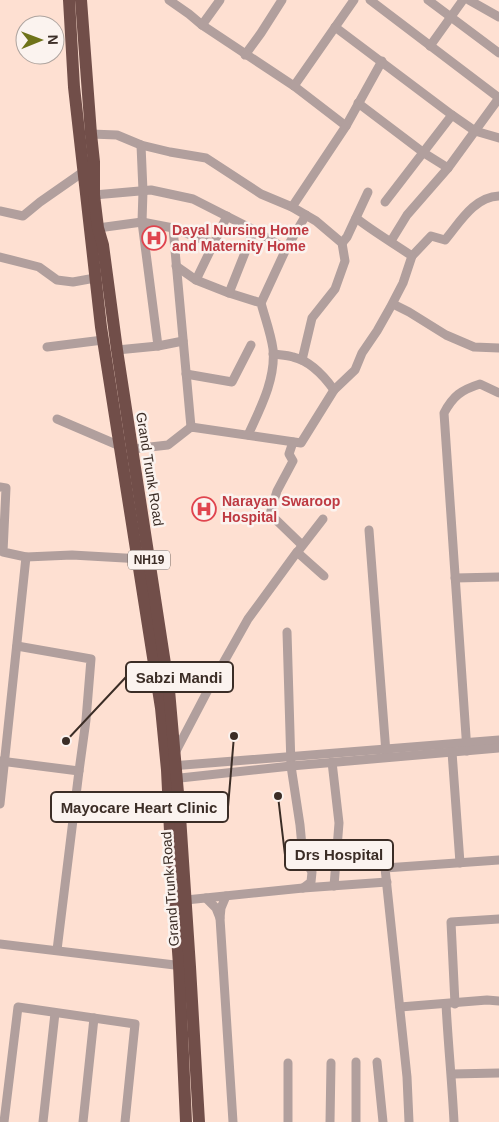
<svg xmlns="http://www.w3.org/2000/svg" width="499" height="1122" font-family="Helvetica,sans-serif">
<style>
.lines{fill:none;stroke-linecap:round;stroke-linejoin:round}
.minor{stroke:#b19f9d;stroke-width:9}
.highway{stroke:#714e49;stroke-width:12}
.labels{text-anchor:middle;stroke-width:5;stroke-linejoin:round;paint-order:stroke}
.shield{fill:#fbf3ef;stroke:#756862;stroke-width:1}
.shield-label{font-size:12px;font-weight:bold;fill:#3b2d26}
.health-label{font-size:14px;font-weight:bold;fill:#be3a42;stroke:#fbf3ef;text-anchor:start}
.street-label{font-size:14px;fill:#3b2d26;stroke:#fbf3ef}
.leader{fill:none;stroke:#3b2d26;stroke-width:2}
.callout-dot{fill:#3b2d26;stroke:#fbf3ef;stroke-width:2}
.callout{fill:#fbf3ef;stroke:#3b2d26;stroke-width:2}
.callout-label{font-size:15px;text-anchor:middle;font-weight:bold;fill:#3b2d26}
</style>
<rect width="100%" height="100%" fill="#fee0d2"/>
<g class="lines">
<g class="minor">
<polyline points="169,0 189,14 202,25 294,86 346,126"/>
<polyline points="370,0 499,98"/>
<polyline points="428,0 499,53"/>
<polyline points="469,0 499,17"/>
<polyline points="202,25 220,0"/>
<polyline points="335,27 452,115 475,131 499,138"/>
<polyline points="430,46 463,0"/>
<polyline points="245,55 261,33 282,0"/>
<polyline points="294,86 354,0"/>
<polyline points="358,103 424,153 448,168"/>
<polyline points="91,134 117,135 141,145 170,152 206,158 261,194 292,207 316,221 342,243 345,261 335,289 312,318 302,360"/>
<polyline points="141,145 143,191 142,222 158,346"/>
<polyline points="94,195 151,190 193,199 254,230 286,249 261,303"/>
<polyline points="385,202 452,115"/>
<polyline points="292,207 346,126 382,61"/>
<polyline points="0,211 23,216 40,202 83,172"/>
<polyline points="98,228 142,222 173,228 191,427"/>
<polyline points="173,228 214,244"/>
<polyline points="391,241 407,215 448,168 499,98"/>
<polyline points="342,243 347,237 368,192"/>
<polyline points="286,249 306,215"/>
<path d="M412 256 431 236 445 240C460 222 474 197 499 196"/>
<polyline points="0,257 39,267 57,280 73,282 95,278"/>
<path d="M176 266 196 280 229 293 261 303C265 318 271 334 273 349 276 379 260 409 248 435"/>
<polyline points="196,280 227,216"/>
<polyline points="229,293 254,230"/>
<polyline points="393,304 409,312 446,335 474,347 499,348"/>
<polyline points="47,347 103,340"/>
<polyline points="117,350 158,346 183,341"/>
<path d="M273 354C280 355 287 355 293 357 311 361 324 376 334 390"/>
<polyline points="186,374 232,382 251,345"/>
<polyline points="57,419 120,446"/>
<polyline points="293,442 289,454 293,461 277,491 270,514 302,545"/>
<path d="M132 449 168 445 191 427 301 443 334 390 355 370 362 353 377 331 390 308 403 283 412 256C393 243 374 232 356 218"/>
<polyline points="0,487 6,488 3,552 26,557 0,804"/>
<polyline points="369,530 386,753"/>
<polyline points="299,550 323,519"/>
<polyline points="26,557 72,555 142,559"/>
<polyline points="455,578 499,577"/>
<polyline points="287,632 291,766 300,825 303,857 312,872 311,882 303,888"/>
<polyline points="17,646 91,659 86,720 79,771"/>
<path d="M467 751 444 413C453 396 461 390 480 384L499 393"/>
<polyline points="452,752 460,863"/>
<polyline points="175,753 208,690 248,619 297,552 324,576"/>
<polyline points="0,761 79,771 57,950"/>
<polyline points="332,762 339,823 334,886"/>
<polyline points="171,766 499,740"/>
<polyline points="171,779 291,766 499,748"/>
<polyline points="206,898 216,908 220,918 221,908 226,896"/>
<polyline points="186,900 303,888 387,882"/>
<polyline points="220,918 233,1122"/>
<polyline points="0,944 183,966"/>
<path d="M446 1004C448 1043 452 1082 454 1122"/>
<polyline points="455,1004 451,922 499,919"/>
<polyline points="400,1007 487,1000 499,1001"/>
<polyline points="377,1062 383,1122"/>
<polyline points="452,1074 499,1073"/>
<polyline points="4,1122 18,1007 135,1024 125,1122"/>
<polyline points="43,1122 55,1013"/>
<polyline points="83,1122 94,1018"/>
<polyline points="288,1122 288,1063"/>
<polyline points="330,1122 331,1063"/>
<polyline points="356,1122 356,1062"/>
<polyline points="409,1122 407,1077 385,868 499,860"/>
</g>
<g class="highway">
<polyline points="69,0 74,87 101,327 161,708 167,770 171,852 179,965 186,1122"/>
<polyline points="81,0 91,134 94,162 94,195 98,228 103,245 117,350 169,690 180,816 190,967 199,1122"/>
</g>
</g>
<defs>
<g id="hospital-ring" transform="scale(1.25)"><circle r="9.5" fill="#fbf3ef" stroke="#e0444e" stroke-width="1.5"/><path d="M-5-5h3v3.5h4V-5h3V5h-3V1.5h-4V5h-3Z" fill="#e0444e"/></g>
</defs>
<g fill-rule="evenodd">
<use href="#hospital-ring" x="154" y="238"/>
<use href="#hospital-ring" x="204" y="509"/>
</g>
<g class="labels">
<rect class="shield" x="128" y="550.5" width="42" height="19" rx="4"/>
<g class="shield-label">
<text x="149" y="564">NH19</text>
</g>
<g class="health-label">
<text x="172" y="235">Dayal Nursing Home<tspan x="172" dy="16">and Maternity Home</tspan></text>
<text x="222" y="506">Narayan Swaroop<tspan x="222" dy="16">Hospital</tspan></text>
</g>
<g class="street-label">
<text transform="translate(150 469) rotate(81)" y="5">Grand Trunk Road</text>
<text transform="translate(170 889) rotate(-94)" y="5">Grand Trunk Road</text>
</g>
</g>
<path class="leader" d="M66 741L126 677M234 736L228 807M278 796L285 855"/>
<g class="callout-dot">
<circle cx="66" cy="741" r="5"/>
<circle cx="234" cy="736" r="5"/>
<circle cx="278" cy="796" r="5"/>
</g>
<g class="callout">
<rect x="126" y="662" width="107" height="30" rx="5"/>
<rect x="51" y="792" width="177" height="30" rx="5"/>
<rect x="285" y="840" width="108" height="30" rx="5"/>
</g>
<g class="callout-label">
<text x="179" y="683">Sabzi Mandi</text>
<text x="139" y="813">Mayocare Heart Clinic</text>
<text x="339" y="860">Drs Hospital</text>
</g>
<g transform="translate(40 40) rotate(89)"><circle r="24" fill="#fbf3ef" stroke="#aea49f"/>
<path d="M0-4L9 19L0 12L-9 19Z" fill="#6f7319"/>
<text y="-8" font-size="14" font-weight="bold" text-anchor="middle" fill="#3b2d26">N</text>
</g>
</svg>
